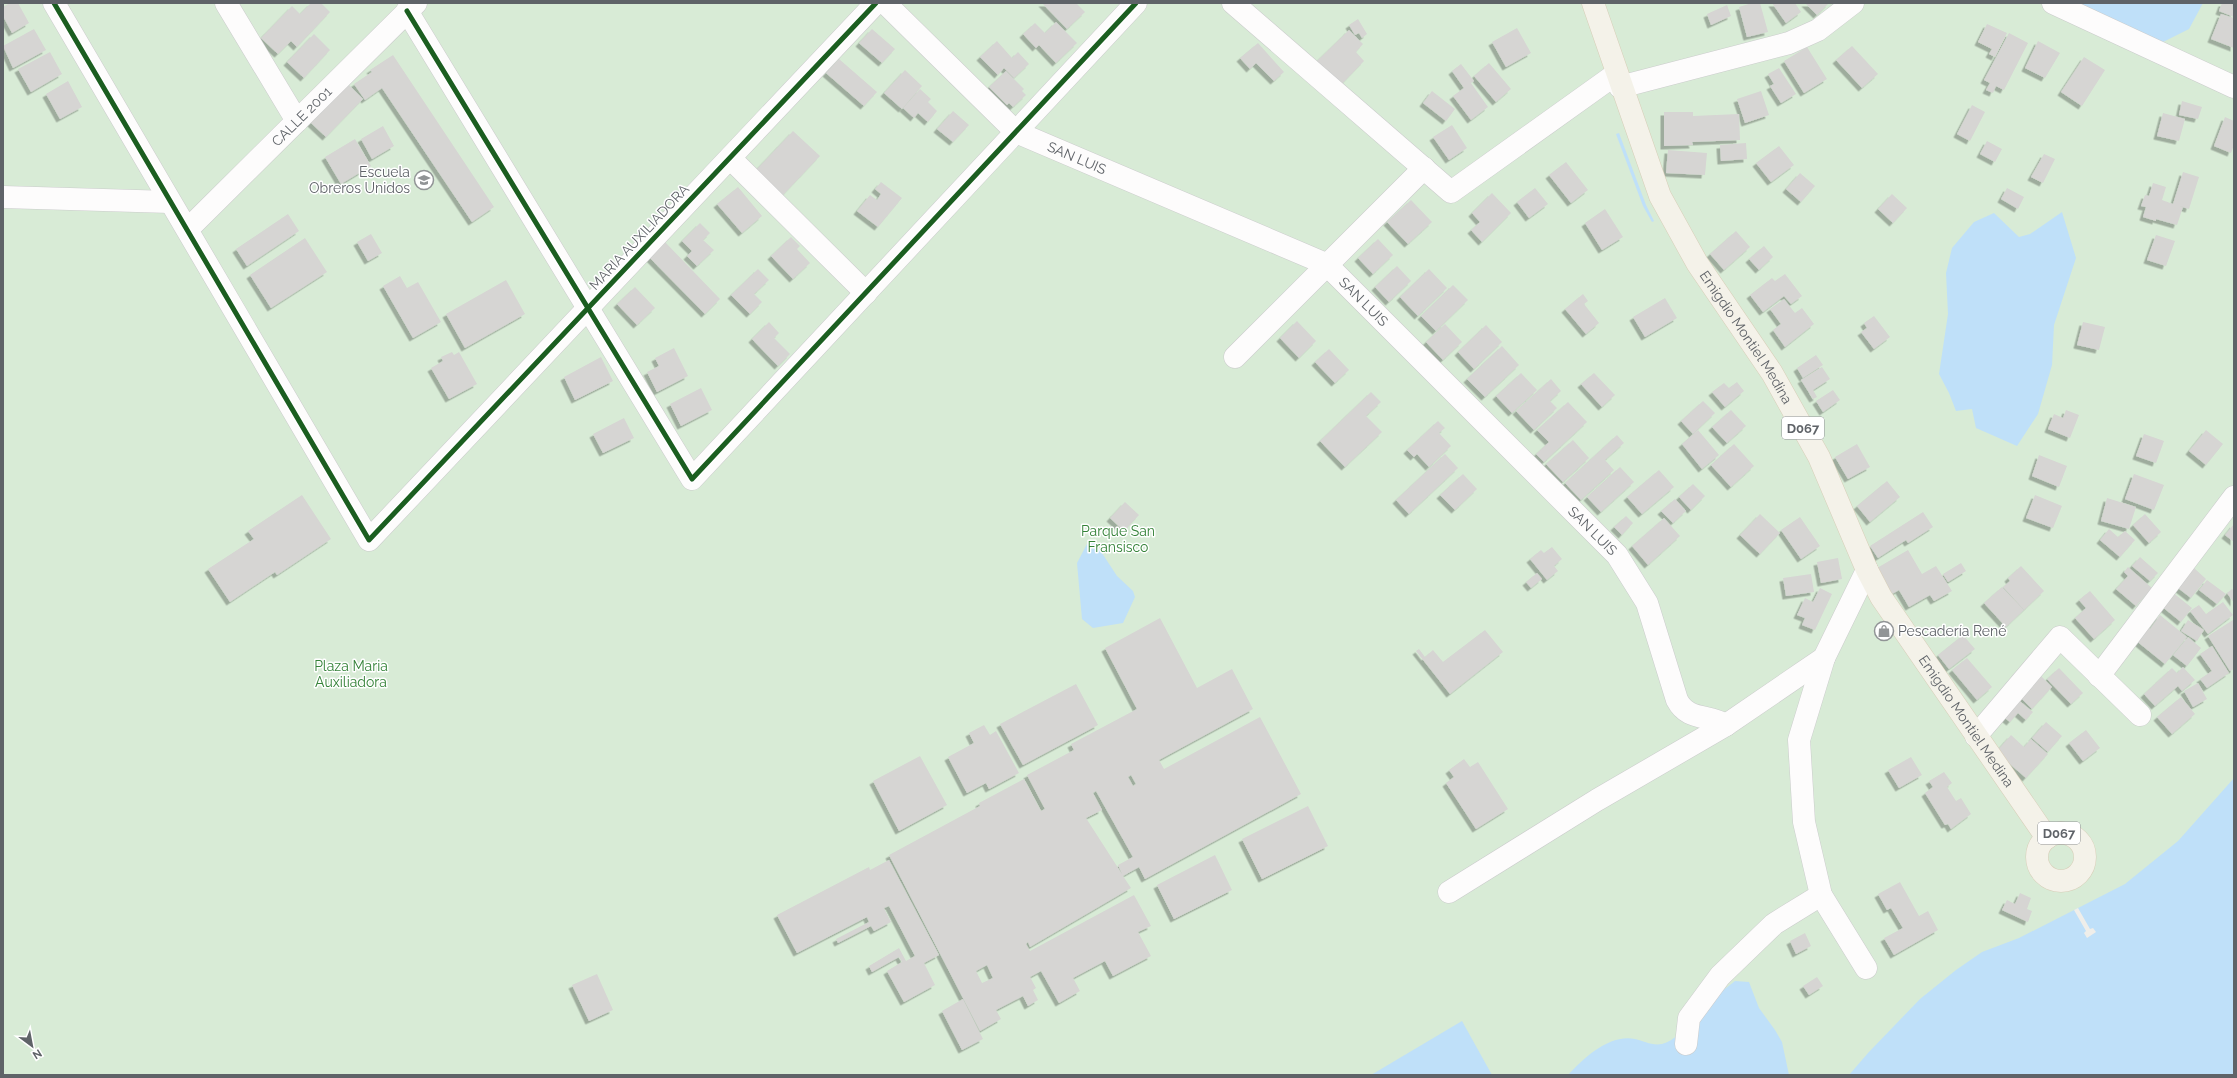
<svg xmlns="http://www.w3.org/2000/svg" width="2237" height="1078" font-family="Raleway,sans-serif">
<style>
.green{fill:#d8ebd6}
.water{fill:#bfe0f9}
.pier{fill:#efeeea}
.building{fill:#d6d5d3;fill-rule:evenodd;filter:url(#shadow)}
.lines{fill:none;stroke-linecap:round;stroke-linejoin:round}
.minor-casing{stroke:#cbcccc;stroke-width:23}
.major-casing{stroke:#d7ceb8;stroke-width:23}
.minor{stroke:#fdfcfc;stroke-width:22}
.major{stroke:#f4f2e9;stroke-width:22}
.cycleway-casing{stroke:#fff;stroke-width:8}
.cycleway{stroke:#1b5e20;stroke-width:5}
.labels{text-anchor:middle;stroke-width:3;stroke-linejoin:round;paint-order:stroke}
.shield{fill:#fff;stroke:#8f9295;stroke-width:1}
.shield-label{font-size:13px;font-weight:bold;fill:#5f6368}
.street-label{font-size:14px;fill:#5f6368;stroke:#fff}
.poi-label{font-size:14px;fill:#5f6368;stroke:#fff;text-anchor:end}
.park-label{font-size:14px;fill:#348238;stroke:#fff}
</style>
<defs>
<filter id="shadow"><feDropShadow dx="-3.5" dy="3.5" stdDeviation="0" flood-color="#0004"/></filter>
</defs>
<rect width="100%" height="100%" fill="#efeeea"/>
<polygon class="green" points="3,3 2234,3 2234,935 2080,1075 3,1075"/>
<g class="water">
<polygon points="2068,3 2203,3 2189,29 2163,42 2133,39"/>
<polygon points="1619,133 1646,205 1654,221 1652,222 1643,206 1616,134"/>
<polygon points="2062,212 2076,258 2054,325 2052,365 2038,414 2017,446 1976,428 1972,409 1956,411 1949,393 1939,374 1948,314 1946,273 1952,248 1974,222 1994,213 2019,237 2030,234"/>
<polygon points="1094,541 1117,576 1133,591 1135,597 1123,623 1093,628 1082,619 1077,563 1087,544"/>
<polygon points="2234,778 2234,1075 1849,1075 1868,1053 1920,999 1956,970 1982,952 2019,938 2125,884 2178,841"/>
<path d="M1735 981 1749 982 1759 1008 1775 1030 1782 1042 1789 1075H1568C1584 1058 1609 1034 1635 1039 1644 1041 1652 1046 1662 1044 1678 1041 1693 1016 1704 1006 1714 997 1725 989 1735 981Z"/>
<polygon points="1462,1021 1492,1075 1371,1075"/>
</g>
<polygon class="pier" points="2078,908 2090,929 2093,928 2096,932 2087,938 2084,933 2086,931 2074,910"/>
<g class="building">
<polygon points="10,3 18,3 29,23 12,33 3,16 3,7"/>
<polygon points="311,3 321,3 330,12 297,47 291,41 278,54 261,38 292,6 300,14"/>
<polygon points="1042,3 1076,3 1085,12 1067,29"/>
<polygon points="1752,3 1760,3 1768,32 1747,37 1739,7"/>
<polygon points="1772,3 1795,3 1801,12 1786,23"/>
<polygon points="1805,3 1829,3 1817,15"/>
<polygon points="2222,3 2234,3 2234,17 2219,11"/>
<polygon points="1727,5 1731,16 1711,25 1707,14"/>
<polygon points="2221,14 2234,18 2234,48 2211,39"/>
<polygon points="1358,19 1367,34 1362,38 1359,33 1355,35 1349,25"/>
<polygon points="1056,22 1077,43 1056,63 1039,45 1036,48 1023,34 1035,23 1045,33"/>
<polygon points="1987,24 2007,33 1995,57 1989,54 1992,49 1978,42"/>
<polygon points="1517,28 1531,53 1506,67 1492,42"/>
<polygon points="34,29 46,50 13,68 3,46"/>
<polygon points="872,29 895,49 882,63 859,43"/>
<polygon points="1349,30 1363,44 1356,52 1364,61 1339,87 1315,63"/>
<polygon points="2009,33 2028,43 2004,90 1996,86 1993,93 1986,90 1990,83 1984,80"/>
<polygon points="314,34 330,50 304,78 287,62"/>
<polygon points="997,41 1012,58 1018,52 1029,64 1014,78 1004,68 998,75 980,57"/>
<polygon points="2038,41 2060,53 2045,78 2025,68"/>
<polygon points="1258,43 1284,72 1274,81 1256,63 1250,69 1240,58"/>
<polygon points="1852,46 1878,74 1862,88 1836,60"/>
<polygon points="1807,47 1827,79 1804,93 1784,61"/>
<polygon points="50,52 62,74 31,92 18,69"/>
<polygon points="393,55 494,207 472,222 382,88 365,100 354,84 372,72 370,70"/>
<polygon points="2084,57 2105,70 2082,106 2061,92"/>
<polygon points="839,59 877,92 864,106 826,73"/>
<polygon points="1489,63 1511,89 1496,102 1474,76"/>
<polygon points="1461,64 1474,81 1471,83 1488,107 1471,120 1453,96 1464,88 1452,71"/>
<polygon points="1779,68 1796,94 1781,103 1770,86 1774,84 1768,74"/>
<polygon points="905,70 922,86 902,109 884,93"/>
<polygon points="1006,71 1024,89 1022,91 1026,95 1013,107 1009,103 1007,105 989,87"/>
<polygon points="68,81 82,107 60,119 46,94"/>
<polygon points="348,84 363,99 326,137 310,122"/>
<polygon points="920,89 931,99 928,102 937,111 928,122 918,113 914,118 903,108"/>
<polygon points="1432,91 1455,109 1446,121 1423,103"/>
<polygon points="1761,91 1769,115 1745,123 1737,99"/>
<polygon points="2182,101 2202,107 2198,119 2179,115"/>
<polygon points="1972,105 1985,112 1970,141 1957,134"/>
<polygon points="953,111 969,125 953,142 937,129"/>
<polygon points="1664,112 1693,112 1693,116 1739,114 1740,140 1692,142 1693,145 1664,146"/>
<polygon points="2163,113 2185,119 2179,141 2157,136"/>
<polygon points="2225,117 2234,121 2234,145 2231,153 2214,146"/>
<polygon points="1452,125 1467,148 1449,160 1433,137"/>
<polygon points="383,126 394,146 372,159 361,139"/>
<polygon points="793,131 820,156 783,195 756,170"/>
<polygon points="355,139 371,166 341,184 325,157"/>
<polygon points="1987,141 2002,149 1995,162 1980,154"/>
<polygon points="1746,143 1747,159 1721,161 1720,145"/>
<polygon points="1779,146 1794,165 1771,182 1756,163"/>
<polygon points="1668,150 1707,153 1705,175 1666,173"/>
<polygon points="2044,154 2055,159 2043,183 2031,177"/>
<polygon points="1566,162 1588,190 1571,203 1549,175"/>
<polygon points="2183,172 2199,177 2189,209 2179,206 2183,207 2177,225 2156,219 2156,221 2143,217 2146,207 2141,206 2145,195 2149,196 2153,183 2166,187 2162,200 2173,204"/>
<polygon points="1800,173 1815,186 1801,202 1786,189"/>
<polygon points="881,182 902,198 878,227 857,211 870,195 877,200 881,194 875,189"/>
<polygon points="738,187 762,216 742,233 717,204"/>
<polygon points="1535,188 1548,204 1529,218 1517,202"/>
<polygon points="2007,188 2024,197 2018,209 2001,199"/>
<polygon points="1492,193 1511,213 1482,242 1471,230 1480,222 1472,213"/>
<polygon points="1892,194 1907,208 1893,223 1878,209"/>
<polygon points="1411,200 1432,222 1408,244 1387,222"/>
<polygon points="1605,209 1623,237 1602,250 1585,223"/>
<polygon points="288,214 299,231 247,266 236,249"/>
<polygon points="700,223 710,233 703,240 714,250 697,266 687,256 692,251 682,241"/>
<polygon points="1736,231 1750,247 1724,270 1710,254"/>
<polygon points="371,234 382,253 368,261 357,242"/>
<polygon points="2156,235 2175,241 2166,266 2147,260"/>
<polygon points="791,237 800,246 797,249 810,263 793,279 771,256"/>
<polygon points="305,238 327,272 271,308 250,275"/>
<polygon points="1378,239 1393,255 1373,274 1358,258"/>
<polygon points="665,242 720,299 705,314 649,257"/>
<polygon points="1764,246 1773,257 1759,270 1749,259"/>
<polygon points="1397,266 1411,281 1389,302 1375,287"/>
<polygon points="758,269 769,280 754,294 762,302 750,314 731,295"/>
<polygon points="1429,269 1447,288 1418,316 1400,297"/>
<polygon points="1785,274 1802,296 1791,304 1784,296 1763,312 1750,295 1772,278 1775,281"/>
<polygon points="400,276 407,288 418,282 441,322 413,338 383,286"/>
<polygon points="506,280 525,314 465,348 446,314"/>
<polygon points="1453,285 1468,300 1436,331 1421,316"/>
<polygon points="635,287 655,308 637,325 617,304"/>
<polygon points="1583,294 1588,301 1584,304 1599,323 1586,334 1565,309"/>
<polygon points="1665,298 1677,318 1645,337 1633,317"/>
<polygon points="1784,299 1795,313 1802,308 1814,324 1785,347 1773,330 1781,324 1770,309"/>
<polygon points="1874,316 1890,337 1874,349 1861,332 1867,328 1864,323"/>
<polygon points="1297,321 1316,341 1299,358 1280,338"/>
<polygon points="769,322 779,333 774,338 790,354 778,366 752,339"/>
<polygon points="2083,322 2105,327 2099,350 2077,345"/>
<polygon points="1445,324 1462,342 1443,360 1426,342"/>
<polygon points="1486,325 1502,342 1474,369 1458,352"/>
<polygon points="1502,346 1519,365 1485,397 1467,379"/>
<polygon points="674,348 688,376 657,392 647,372 659,366 655,358"/>
<polygon points="1329,349 1349,370 1335,383 1315,362"/>
<polygon points="452,352 454,355 459,352 477,384 449,399 431,368 443,361 441,357"/>
<polygon points="1816,355 1823,365 1803,378 1797,368"/>
<polygon points="601,357 613,381 575,400 564,377"/>
<polygon points="1822,367 1830,379 1813,390 1817,397 1813,399 1801,380"/>
<polygon points="1521,373 1537,390 1512,413 1496,396"/>
<polygon points="1594,373 1615,395 1602,407 1581,384"/>
<polygon points="1551,379 1561,391 1550,401 1557,408 1534,430 1516,411"/>
<polygon points="1737,382 1744,391 1725,407 1712,392 1724,383 1729,388"/>
<polygon points="701,388 712,410 681,426 670,404"/>
<polygon points="1833,390 1840,400 1823,412 1816,401"/>
<polygon points="1371,392 1381,402 1366,416 1382,432 1345,467 1320,441"/>
<polygon points="1703,401 1715,413 1693,434 1681,421"/>
<polygon points="1568,402 1587,422 1544,462 1536,454 1549,442 1537,430"/>
<polygon points="1731,410 1746,426 1727,443 1712,427"/>
<polygon points="2066,410 2079,415 2070,438 2048,429 2054,414 2063,418"/>
<polygon points="624,418 634,438 603,453 593,434"/>
<polygon points="1438,421 1445,428 1439,433 1451,446 1429,467 1417,454 1414,457 1407,450"/>
<polygon points="1698,430 1719,455 1702,469 1682,444"/>
<polygon points="2206,430 2223,444 2206,465 2189,451"/>
<polygon points="2144,434 2164,441 2156,463 2136,456"/>
<polygon points="1617,435 1624,443 1605,460 1614,470 1581,500 1565,483"/>
<polygon points="1573,440 1589,458 1563,482 1546,464"/>
<polygon points="1734,444 1754,466 1731,487 1711,465"/>
<polygon points="1857,444 1870,467 1848,479 1835,457"/>
<polygon points="1445,454 1458,468 1409,514 1396,500"/>
<polygon points="2039,455 2067,466 2059,487 2032,476"/>
<polygon points="1620,467 1634,482 1601,512 1587,497"/>
<polygon points="1659,470 1674,487 1642,514 1627,497"/>
<polygon points="1463,474 1477,489 1455,510 1440,495"/>
<polygon points="2134,474 2164,485 2154,510 2125,499"/>
<polygon points="1887,481 1900,497 1870,522 1857,506"/>
<polygon points="1693,484 1705,496 1691,510 1679,497"/>
<polygon points="302,495 331,539 277,575 275,572 230,602 208,569 254,539 248,531"/>
<polygon points="2035,495 2062,506 2053,528 2026,518"/>
<polygon points="2107,498 2136,507 2129,529 2101,521"/>
<polygon points="1675,499 1686,511 1673,523 1661,511"/>
<polygon points="1125,502 1139,515 1124,531 1110,518"/>
<polygon points="1923,512 1933,527 1908,543 1906,540 1878,558 1870,546"/>
<polygon points="1760,514 1780,533 1760,554 1740,535"/>
<polygon points="2145,514 2161,532 2149,543 2133,525"/>
<polygon points="1626,516 1633,523 1622,535 1614,527"/>
<polygon points="1800,517 1820,546 1801,559 1781,530"/>
<polygon points="1664,518 1680,536 1648,565 1632,546"/>
<polygon points="2234,524 2234,542 2225,535"/>
<polygon points="2109,529 2118,537 2125,531 2135,540 2120,557 2100,540"/>
<polygon points="1552,547 1562,559 1554,566 1558,571 1547,580 1530,559 1541,550 1544,553"/>
<polygon points="1908,550 1922,574 1936,566 1952,591 1934,601 1930,595 1909,607 1899,590 1892,594 1877,568"/>
<polygon points="2140,557 2158,573 2150,581 2132,566"/>
<polygon points="1838,558 1842,579 1821,583 1817,562"/>
<polygon points="1961,563 1966,571 1948,582 1943,574"/>
<polygon points="2021,566 2044,591 2024,610 2003,587 2010,581 2008,578"/>
<polygon points="2128,567 2152,588 2136,606 2116,589 2128,576 2124,572"/>
<polygon points="2194,568 2206,579 2191,598 2178,588"/>
<polygon points="1537,573 1542,579 1531,588 1526,582"/>
<polygon points="1811,574 1814,592 1786,596 1783,578"/>
<polygon points="2207,580 2226,594 2217,604 2199,590"/>
<polygon points="2002,587 2024,610 2006,627 1984,603"/>
<polygon points="1820,588 1832,594 1815,630 1802,625 1805,618 1797,615 1805,598 1813,602"/>
<polygon points="2232,589 2234,591 2234,603 2227,593"/>
<polygon points="2090,591 2115,620 2094,639 2075,618 2086,608 2079,600"/>
<polygon points="2171,591 2192,608 2181,622 2160,605"/>
<polygon points="2223,602 2233,615 2208,634 2190,611 2199,605 2206,614"/>
<polygon points="2160,615 2187,637 2165,664 2134,639 2145,626 2150,629"/>
<path d="M1160 618 1197 688 1232 669 1253 709 1159 760 1164 769 1260 717 1301 794 1145 879 1139 867 1123 876 1131 888 1030 947 1028 942 1026 944 1030 951 1134 895 1151 926 1138 932 1151 956 1113 976 1105 961 1073 978 1080 991 1059 1003 1041 971 1030 977 1036 988 1033 990 1038 1000 1028 1006 1023 996 996 1010 1001 1019 980 1031 889 855 980 806 979 803 1024 779 1041 811 1045 809 1027 775 1074 750 1071 744 1137 709 1105 648ZM1131 775 1136 784 1133 786 1128 777ZM1096 791 1133 857 1118 865 1122 874 1086 818 1102 810 1093 793ZM987 965 993 978 982 983 976 971Z"/>
<polygon points="2188,620 2204,630 2197,641 2181,631"/>
<polygon points="2233,620 2234,669 2230,671 2208,636"/>
<polygon points="1485,630 1503,652 1450,694 1416,651 1419,649 1425,657 1433,650 1443,662"/>
<polygon points="1963,635 1975,649 1949,669 1938,655"/>
<polygon points="2188,637 2201,648 2187,666 2173,655"/>
<polygon points="2212,646 2229,673 2207,688 2200,679 2212,671 2200,654"/>
<polygon points="1967,658 1992,687 1977,700 1952,670"/>
<polygon points="2183,667 2195,680 2182,691 2178,686 2155,706 2144,694 2172,668 2177,673"/>
<polygon points="2059,668 2083,693 2071,704 2047,679"/>
<polygon points="2039,674 2052,687 2032,709 2019,696"/>
<polygon points="2198,683 2207,699 2193,707 2184,691"/>
<polygon points="1076,684 1098,725 1023,765 1000,724"/>
<polygon points="2181,697 2195,714 2172,734 2157,717"/>
<polygon points="2016,698 2033,712 2026,720 2018,713 2010,722 2001,715"/>
<polygon points="2046,722 2062,736 2048,752 2032,738"/>
<polygon points="984,725 990,735 996,731 1019,773 989,789 986,783 967,793 948,757 974,743 969,733"/>
<polygon points="2086,730 2100,748 2083,761 2069,743"/>
<polygon points="2011,735 2024,747 2031,739 2048,754 2026,778 1996,752"/>
<polygon points="920,756 947,805 899,831 873,781"/>
<polygon points="1911,757 1922,775 1899,788 1888,770"/>
<polygon points="1464,759 1470,767 1478,762 1508,809 1476,829 1446,783 1454,777 1449,770"/>
<polygon points="1944,772 1952,783 1947,787 1956,801 1961,798 1971,814 1951,829 1948,824 1945,825 1925,793 1933,787 1929,781"/>
<polygon points="1308,806 1328,846 1262,879 1242,839"/>
<polygon points="1215,855 1232,890 1174,919 1157,885"/>
<polygon points="889,860 939,955 924,963 935,985 904,1002 887,971 902,962 899,957 872,972 869,966 899,948 906,961 915,956 889,906 884,908 891,922 874,931 871,926 838,943 836,939 869,922 867,917 797,953 777,915 869,867 870,870"/>
<polygon points="1900,882 1919,916 1928,911 1938,930 1894,955 1884,938 1903,928 1891,908 1887,910 1878,894"/>
<polygon points="2020,893 2031,898 2027,909 2032,911 2028,922 2002,910 2007,900 2015,904"/>
<polygon points="1805,933 1811,946 1796,954 1790,941"/>
<polygon points="597,974 613,1010 589,1021 572,985"/>
<polygon points="1817,977 1823,986 1809,995 1803,986"/>
<polygon points="963,999 983,1039 962,1050 942,1011"/>
</g>
<g class="lines">
<g class="minor-casing">
<g id="minor">
<polyline points="54,3 369,540 876,3"/>
<polyline points="226,3 297,121"/>
<path id="s1" d="M885 3 1016 132 1326 264 1617 555 1647 603 1677 700C1688 721 1707 714 1726 725"/>
<polyline points="1233,3 1451,192 1616,74"/>
<polyline points="2053,3 2234,87"/>
<polyline points="407,11 692,479 1136,3"/>
<polyline points="1620,87 1789,43 1818,30 1853,3"/>
<polyline points="730,158 866,293"/>
<polyline points="3,197 170,202"/>
<path id="s2" d="M188 229 416 3"/>
<polyline points="1235,357 1424,168"/>
<polyline points="1824,658 1799,740 1804,822 1821,895 1866,968"/>
<polyline points="2099,676 2234,497"/>
<polyline points="1976,736 2060,637 2140,715"/>
<polyline points="1449,892 1597,800 1726,725 1824,658 1867,570"/>
<polyline points="1686,1044 1689,1018 1720,976 1774,924 1821,895"/>
</g>
</g>
<g class="major-casing">
<g id="major">
<path id="s3" d="M1593 3 1660 196 1697 263 1772 373 1819 457 1867 570 1881 597 2047 838"/>
<circle cx="2061" cy="857" r="24"/>
</g>
</g>
<use href="#minor" class="minor"/>
<use href="#major" class="major"/>
<g class="cycleway-casing">
<g id="cycleway">
<polyline points="54,3 369,540 876,3"/>
<polyline points="407,11 692,479 1136,3"/>
</g>
</g>
<use href="#cycleway" class="cycleway"/>
</g>
<defs>
<g id="school-ring" transform="scale(1)"><circle r="9.5" fill="#fff" stroke="#919496" stroke-width="1.5"/><path d="M0-5L7-2L0 1L-7-2ZM-4 1L0 2.5L4 1V4Q0 6-4 4Z" fill="#919496"/></g>
<g id="shop-ring" transform="scale(1)"><circle r="9.5" fill="#fff" stroke="#919496" stroke-width="1.5"/><path d="M-5-2.5h2.3a2.7 3.5 0 0 1 5.4 0H5L5.5 6h-11ZM-1.5-2.5h3a1.5 2.3 0 0 0-3 0Z" fill="#919496"/></g>
</defs>
<g fill-rule="evenodd">
<use href="#school-ring" x="424" y="180"/>
<use href="#shop-ring" x="1884" y="631"/>
</g>
<g class="labels">
<g class="shield">
<rect x="1782" y="417" width="42" height="22" rx="3"/>
<rect x="2038" y="822" width="42" height="22" rx="3"/>
</g>
<g class="shield-label">
<text x="1803" y="433">D067</text>
<text x="2059" y="838">D067</text>
</g>
<g class="street-label">
<text dy="5" stroke="none"><textPath href="#s2" startOffset="160">CALLE 2001</textPath></text>
<text dy="5" stroke="none"><textPath href="#s1" startOffset="250">SAN LUIS</textPath></text>
<text transform="translate(639 237) rotate(-47)" y="5">MARIA AUXILIADORA</text>
<text dy="5" stroke="none"><textPath href="#s1" startOffset="574">SAN LUIS</textPath></text>
<text dy="5" stroke="none"><textPath href="#s3" startOffset="370">Emigdio Montiel Medina</textPath></text>
<text dy="5" stroke="none"><textPath href="#s1" startOffset="898">SAN LUIS</textPath></text>
<text dy="5" stroke="none"><textPath href="#s3" startOffset="814">Emigdio Montiel Medina</textPath></text>
</g>
<g class="poi-label">
<text x="410" y="177">Escuela<tspan x="410" dy="16">Obreros Unidos</tspan></text>
<text x="1898" y="636" text-anchor="start">Pescadería René</text>
</g>
<g class="park-label">
<text x="1118" y="536">Parque San<tspan x="1118" dy="16">Fransisco</tspan></text>
<text x="351" y="671">Plaza Maria<tspan x="351" dy="16">Auxiliadora</tspan></text>
</g>
</g>
<rect width="2237" height="1078" fill="none" stroke="#5f6368" stroke-width="8"/>
<g transform="translate(32 1046) rotate(148)" stroke="#ffffff" stroke-width="3" paint-order="stroke">
<path d="M0-3L7 15L0 10L-7 15Z" fill="#5f6368"/>
<text y="-6" font-size="11" font-weight="bold" text-anchor="middle" fill="#5f6368">N</text>
</g>
</svg>
